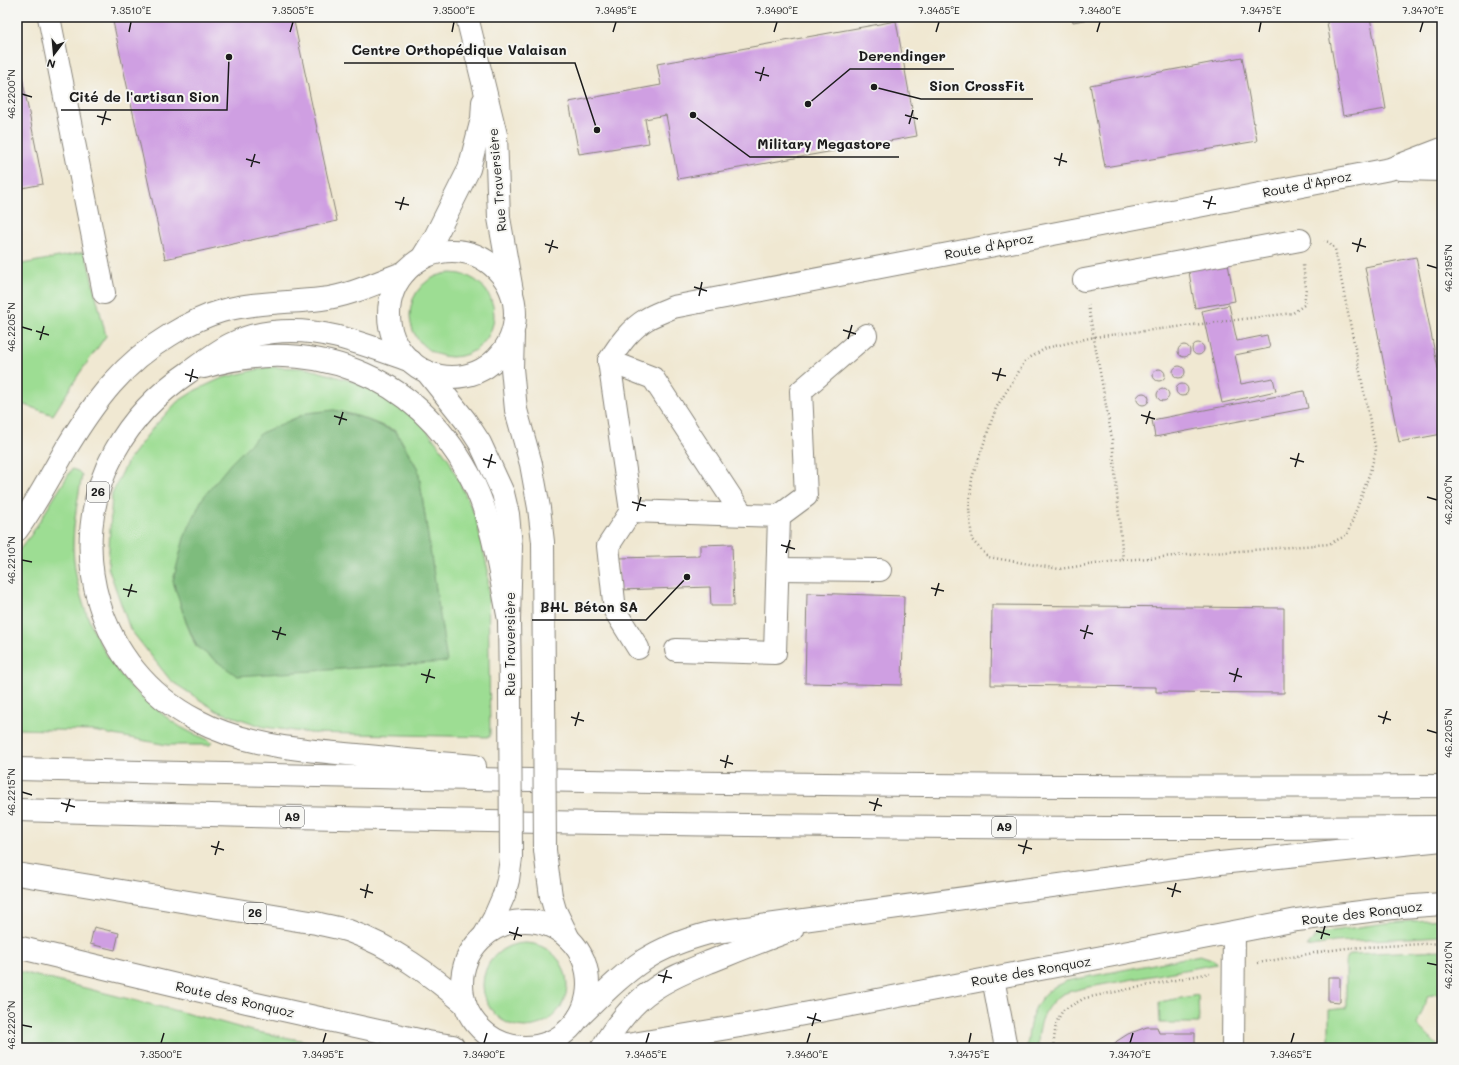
<svg xmlns="http://www.w3.org/2000/svg" width="1459" height="1065" font-family="Mali,sans-serif">
<style>
.green{fill:#9ddd93;stroke:#5c7c58;fill-rule:evenodd}
.forest{fill:#7ebc7d;stroke:#4d6c4c}
.building{fill:#cf9fe2}
.lines{fill:none;stroke-linecap:round;stroke-linejoin:round}
.minor-casing{stroke:#868277;stroke-width:24}
.major-casing{stroke:#868277;stroke-width:24}
.highway-casing{stroke:#868277;stroke-width:24}
.path{stroke:#868277;stroke-width:2.5;stroke-dasharray:1 3;stroke-linecap:butt}
.minor{stroke:#fff;stroke-width:22}
.major{stroke:#fff;stroke-width:22}
.highway{stroke:#fff;stroke-width:22}
.major-bridge-casing{stroke:#868277;stroke-width:24;stroke-linecap:butt}
.major-bridge{stroke:#fff;stroke-width:22}
.ticks{fill:none;stroke:#1c1c1c;stroke-width:1.5}
.labels{text-anchor:middle;stroke-width:4;stroke-linejoin:round;paint-order:stroke}
.shield{fill:#f6f6f2;stroke:#5d5d5c;stroke-width:1}
.shield-label{font-size:12px;font-weight:bold;fill:#1c1c1c}
.street-label{font-size:13px;fill:#1c1c1c;stroke:#f6f6f2}
.leader{fill:none;stroke:#1c1c1c;stroke-width:1.5}
.callout-dot{fill:#1c1c1c;stroke:#f6f6f2;stroke-width:1.5}
.callout-label{font-size:14px;text-anchor:middle;font-weight:bold;fill:#1c1c1c;stroke:#f6f6f2;stroke-width:4;stroke-linejoin:round;paint-order:stroke}
.neatline{fill:none;stroke:#1c1c1c;stroke-width:1.5}
.ticks-label{font-size:10px;text-anchor:middle;fill:#1c1c1c}
</style>
<rect width="100%" height="100%" fill="#f6f6f2"/>
<filter id="ink" filterUnits="userSpaceOnUse"><feTurbulence type="fractalNoise" baseFrequency=".025" numOctaves="2"/><feDisplacementMap in="SourceGraphic" scale="8" xChannelSelector="R" yChannelSelector="G"/><feConvolveMatrix kernelMatrix="1 2 1 2 8 2 1 2 1" color-interpolation-filters="sRGB"/></filter>
<filter id="wash" filterUnits="userSpaceOnUse"><feTurbulence type="fractalNoise" baseFrequency=".012" numOctaves="4" result="noise"/><feDisplacementMap in="SourceGraphic" scale="16" xChannelSelector="R" yChannelSelector="G"/><feGaussianBlur stdDeviation="0.9" result="paint"/><feColorMatrix in="noise" values="0 0 0 0 0 0 0 0 0 0 0 0 0 0 0 0 0 1.4 0 .05"/><feComposite in="paint" operator="in"/></filter>
<g filter="url(#wash)">
<rect width="100%" height="100%" fill="#f0e8d2"/>
<g class="green">
<polygon points="85,252 106,336 79,374 53,415 25,405 17,406 17,265"/>
<circle cx="452" cy="315" r="42"/>
<path d="M268 367 306 368 355 382 394 401 422 424 448 458 475 515 488 570 490 737 311 733 264 727 217 711 171 681 130 629 108 567 112 493 129 459 152 429 177 402 196 390 222 378ZM334 410 360 417 396 431 418 469 446 662 196 647 186 622 173 581Z"/>
<path d="M72 469 78 471 82 475C78 499 73 523 73 547 75 600 99 655 136 692 142 698 149 703 155 708 166 717 177 726 190 732 197 736 206 737 212 743L210 745H167L93 731 17 729V553L31 535Z"/>
<polygon points="1442,919 1442,936 1335,942 1307,947 1317,935 1325,932 1386,923"/>
<circle cx="525" cy="985" r="42"/>
<polygon points="1442,950 1442,993 1428,996 1417,1025 1440,1048 1329,1048 1329,1010 1346,1008 1346,958 1351,954"/>
<path d="M1200 955 1212 959 1217 964 1084 988C1077 990 1069 991 1063 994 1043 1005 1038 1027 1038 1048H1027C1029 1026 1031 1005 1050 990 1054 986 1061 984 1066 981Z"/>
<polygon points="17,971 213,1020 252,1031 343,1048 17,1048"/>
<polygon points="1198,995 1199,1023 1160,1023 1159,1002"/>
</g>
<polygon class="forest" points="334,410 360,417 396,432 418,469 447,662 237,676 197,647 186,622 173,581 184,538 202,499 231,463 261,433 307,413"/>
<g id="blocks">
<g class="building">
<polygon points="112,17 293,17 337,221 165,259"/>
<polygon points="1072,17 1096,17 1096,18 1073,22"/>
<polygon points="1326,17 1370,17 1386,109 1343,116"/>
<polygon points="896,21 917,136 678,179 666,115 645,119 649,143 579,154 569,102 661,85 657,64"/>
<polygon points="1242,57 1257,141 1105,167 1090,85"/>
<polygon points="20,67 43,184 17,189 17,68"/>
<polygon points="1416,257 1442,389 1442,434 1399,442 1365,267"/>
<polygon points="1227,259 1235,301 1195,308 1188,266"/>
<polygon points="1229,305 1237,341 1267,335 1270,348 1235,355 1241,384 1273,378 1276,391 1222,403 1202,311"/>
<circle cx="1198" cy="349" r="6"/>
<circle cx="1184" cy="351" r="6"/>
<circle cx="1179" cy="372" r="6"/>
<circle cx="1159" cy="375" r="6"/>
<circle cx="1182" cy="390" r="6"/>
<circle cx="1163" cy="395" r="6"/>
<polygon points="1304,391 1308,408 1155,437 1152,420"/>
<circle cx="1143" cy="399" r="6"/>
<polygon points="732,544 734,606 711,606 710,587 619,590 618,558 700,556 700,545"/>
<polygon points="807,593 904,596 902,685 805,683"/>
<polygon points="992,605 1284,608 1284,693 1156,692 1156,687 991,685"/>
<polygon points="94,927 119,933 115,950 90,944"/>
<polygon points="1328,977 1340,977 1340,1002 1328,1001"/>
<polygon points="1147,1027 1157,1027 1159,1033 1195,1033 1195,1048 1110,1048 1117,1041 1128,1034"/>
</g>
</g>
</g>
<g filter="url(#ink)">
<use href="#blocks" fill-opacity="0" stroke="#868277" stroke-width="1"/>
<g class="lines">
<g class="minor-casing">
<g id="minor">
<polyline points="49,17 104,293"/>
<polyline points="467,17 496,135 499,218 512,291"/>
<polyline points="1401,169 1442,170"/>
<polyline points="422,258 435,237 469,169 482,119 483,102"/>
<polyline points="1084,280 1300,240"/>
<path d="M609 361C619 345 630 329 647 319 655 314 665 311 673 307L1390 169 1442 149"/>
<polyline points="609,361 631,511 779,516 775,653 676,650"/>
<polyline points="609,361 653,378 742,514"/>
<polyline points="631,511 608,546 615,611 638,648"/>
<polyline points="779,516 806,496 801,391 866,335"/>
<polyline points="778,569 880,570"/>
<polyline points="17,947 247,1002 428,1042 453,1046"/>
<polyline points="993,978 1006,1048"/>
<polyline points="621,1046 746,1025 1297,920 1401,907 1442,904"/>
<polyline points="1233,1048 1234,932"/>
</g>
</g>
<g class="major-casing">
<g id="major">
<circle cx="452" cy="314" r="63"/>
<polyline points="513,335 512,368 516,410 531,464 539,508 543,542 544,691"/>
<polyline points="426,371 465,420 480,443 503,493 508,514 511,546 509,620 510,690"/>
<polyline points="551,896 555,910 568,937"/>
<circle cx="525" cy="984" r="63"/>
<polyline points="484,936 494,918 504,895"/>
</g>
</g>
<g class="highway-casing">
<g id="highway">
<path d="M411 361C366 345 321 326 273 332 236 336 218 351 189 372 158 393 133 418 115 451 62 547 98 669 196 720 244 746 303 750 357 755 396 759 436 763 475 766"/>
<path d="M204 367C312 335 414 373 469 474 493 518 499 571 509 620"/>
<path d="M17 530C36 504 51 475 67 447 95 401 123 363 170 335 186 325 204 316 222 311 254 302 288 303 321 299 350 296 378 282 405 272"/>
<path d="M17 769C492 781 967 789 1442 786"/>
<path d="M17 810C492 823 967 831 1442 827"/>
<path d="M17 874 316 923C327 926 338 927 349 931 393 947 430 974 465 1004"/>
<path d="M579 1017C600 997 620 976 644 960 664 947 687 939 709 933L1220 863 1442 840"/>
<path d="M602 1048C615 1026 632 1003 654 989 671 977 690 970 709 962 737 951 764 940 792 930"/>
</g>
</g>
<g class="path">
<polyline points="1088,305 1112,439 1123,560 1059,569 988,557 972,540 969,508 972,478 996,408 1026,360 1046,348 1094,337 1293,313 1304,305 1306,288 1303,265"/>
<polyline points="1123,560 1329,544 1347,535 1369,475 1376,451 1335,249 1329,242 1324,241"/>
<polyline points="1258,963 1325,951 1347,948 1442,943"/>
<polyline points="1053,1048 1056,1023 1063,1010 1085,998 1210,973"/>
</g>
<use href="#minor" class="minor"/>
<use href="#major" class="major"/>
<use href="#highway" class="highway"/>
<g class="major-bridge-casing">
<g id="major-bridge">
<polyline points="544,691 545,850 547,867 551,896"/>
<polyline points="504,895 508,880 511,858 510,690"/>
</g>
</g>
<use href="#major-bridge" class="major-bridge"/>
</g>
</g>
<path class="ticks" d="M129 32 131 22M290 32 293 22M452 32 454 22M613 32 616 22M774 32 777 22M936 32 939 22M1097 32 1100 22M1259 32 1261 22M1420 32 1423 22M755 72 769 76M760 81 764 67M22 94 32 97M905 115 918 119M97 116 111 120M909 124 913 110M102 125 106 111M1054 158 1067 162M246 159 260 163M1059 166 1062 153M251 167 255 154M1203 201 1216 204M395 202 409 205M1208 209 1212 196M400 210 404 197M1352 243 1366 247M545 244 558 248M1357 252 1361 238M549 253 553 240M1427 265 1437 268M694 287 707 291M699 296 702 282M22 327 32 330M843 330 856 334M36 331 49 335M848 339 852 325M40 340 44 326M992 373 1006 376M185 374 198 378M997 381 1001 368M190 382 193 369M1141 415 1155 419M334 416 347 420M1146 424 1150 411M339 425 343 412M1290 458 1304 462M483 459 496 463M1295 467 1299 453M488 468 492 454M1427 497 1437 500M632 502 646 506M637 511 641 497M781 545 795 549M786 553 790 540M22 560 32 562M931 588 944 591M123 589 137 592M935 596 939 583M128 597 132 584M1080 630 1093 634M272 631 286 635M1084 639 1088 625M277 640 281 627M1229 673 1242 677M421 674 435 678M1234 682 1238 668M426 683 430 669M1378 716 1391 720M571 717 584 721M1383 724 1387 711M575 726 579 712M1427 730 1437 733M720 760 733 764M725 768 728 755M22 792 32 795M869 802 882 806M61 803 75 807M874 811 878 798M66 812 70 799M1018 845 1032 849M211 846 224 850M1023 854 1027 840M215 855 219 841M1167 888 1181 892M360 889 373 893M1172 897 1176 883M365 898 368 884M1316 931 1330 935M509 932 522 936M1321 939 1325 926M514 940 518 927M1427 963 1437 965M658 975 672 978M663 983 667 970M807 1017 821 1021M22 1025 32 1027M812 1026 816 1013M161 1043 164 1033M323 1043 326 1033M484 1043 487 1033M646 1043 649 1033M807 1043 810 1033M969 1043 971 1033M1130 1043 1133 1033M1291 1043 1294 1033"/>
<g class="labels">
<g class="shield">
<rect x="87" y="482" width="22" height="20" rx="3"/>
<rect x="280" y="807" width="24" height="20" rx="3"/>
<rect x="992" y="817" width="24" height="20" rx="3"/>
<rect x="244" y="903" width="22" height="20" rx="3"/>
</g>
<g class="shield-label">
<text x="98" y="496">26</text>
<text x="292" y="821">A9</text>
<text x="1004" y="831">A9</text>
<text x="255" y="917">26</text>
</g>
<g class="street-label">
<text transform="translate(497 180) rotate(-95)" y="5">Rue Traversière</text>
<text transform="translate(1307 184) rotate(-11)" y="5">Route d'Aproz</text>
<text transform="translate(989 246) rotate(-11)" y="5">Route d'Aproz</text>
<text transform="translate(510 644) rotate(-90)" y="5">Rue Traversière</text>
<text transform="translate(1362 913) rotate(-7)" y="5">Route des Ronquoz</text>
<text transform="translate(1031 971) rotate(-10)" y="5">Route des Ronquoz</text>
<text transform="translate(235 999) rotate(13)" y="5">Route des Ronquoz</text>
</g>
</g>
<path class="leader" d="M597 130L575 63H344M808 104L850 69H954M874 87L921 99H1033M229 57L227 110H61M693 115L750 157H899M687 577L646 620H532"/>
<g class="callout-dot">
<circle cx="597" cy="130" r="4"/>
<circle cx="808" cy="104" r="4"/>
<circle cx="874" cy="87" r="4"/>
<circle cx="229" cy="57" r="4"/>
<circle cx="693" cy="115" r="4"/>
<circle cx="687" cy="577" r="4"/>
</g>
<g class="callout-label">
<text x="459" y="55">Centre Orthopédique Valaisan</text>
<text x="902" y="61">Derendinger</text>
<text x="977" y="91">Sion CrossFit</text>
<text x="144" y="102">Cité de l'artisan Sion</text>
<text x="824" y="149">Military Megastore</text>
<text x="589" y="612">BHL Béton SA</text>
</g>
<rect width="1459" height="1065" fill="none" stroke="#f6f6f2" stroke-width="44"/>
<g transform="translate(54 54) rotate(196)" stroke="#f6f6f2" stroke-width="3" paint-order="stroke">
<path d="M0-3L7 15L0 10L-7 15Z" fill="#1c1c1c"/>
<text y="-6" font-size="11" font-weight="bold" text-anchor="middle" fill="#1c1c1c">N</text>
</g>
<rect x="22" y="22" width="1415" height="1021" class="neatline"/>
<g class="ticks-label">
<text x="131" y="14">7.3510°E</text>
<text x="293" y="14">7.3505°E</text>
<text x="454" y="14">7.3500°E</text>
<text x="616" y="14">7.3495°E</text>
<text x="777" y="14">7.3490°E</text>
<text x="939" y="14">7.3485°E</text>
<text x="1100" y="14">7.3480°E</text>
<text x="1261" y="14">7.3475°E</text>
<text x="1423" y="14">7.3470°E</text>
<text transform="translate(11 94) rotate(-90)" y="4">46.2200°N</text>
<text transform="translate(1448 268) rotate(-90)" y="4">46.2195°N</text>
<text transform="translate(11 327) rotate(-90)" y="4">46.2205°N</text>
<text transform="translate(1448 500) rotate(-90)" y="4">46.2200°N</text>
<text transform="translate(11 560) rotate(-90)" y="4">46.2210°N</text>
<text transform="translate(1448 733) rotate(-90)" y="4">46.2205°N</text>
<text transform="translate(11 792) rotate(-90)" y="4">46.2215°N</text>
<text transform="translate(1448 965) rotate(-90)" y="4">46.2210°N</text>
<text transform="translate(11 1025) rotate(-90)" y="4">46.2220°N</text>
<text x="161" y="1058">7.3500°E</text>
<text x="323" y="1058">7.3495°E</text>
<text x="484" y="1058">7.3490°E</text>
<text x="646" y="1058">7.3485°E</text>
<text x="807" y="1058">7.3480°E</text>
<text x="969" y="1058">7.3475°E</text>
<text x="1130" y="1058">7.3470°E</text>
<text x="1291" y="1058">7.3465°E</text>
</g>
</svg>
